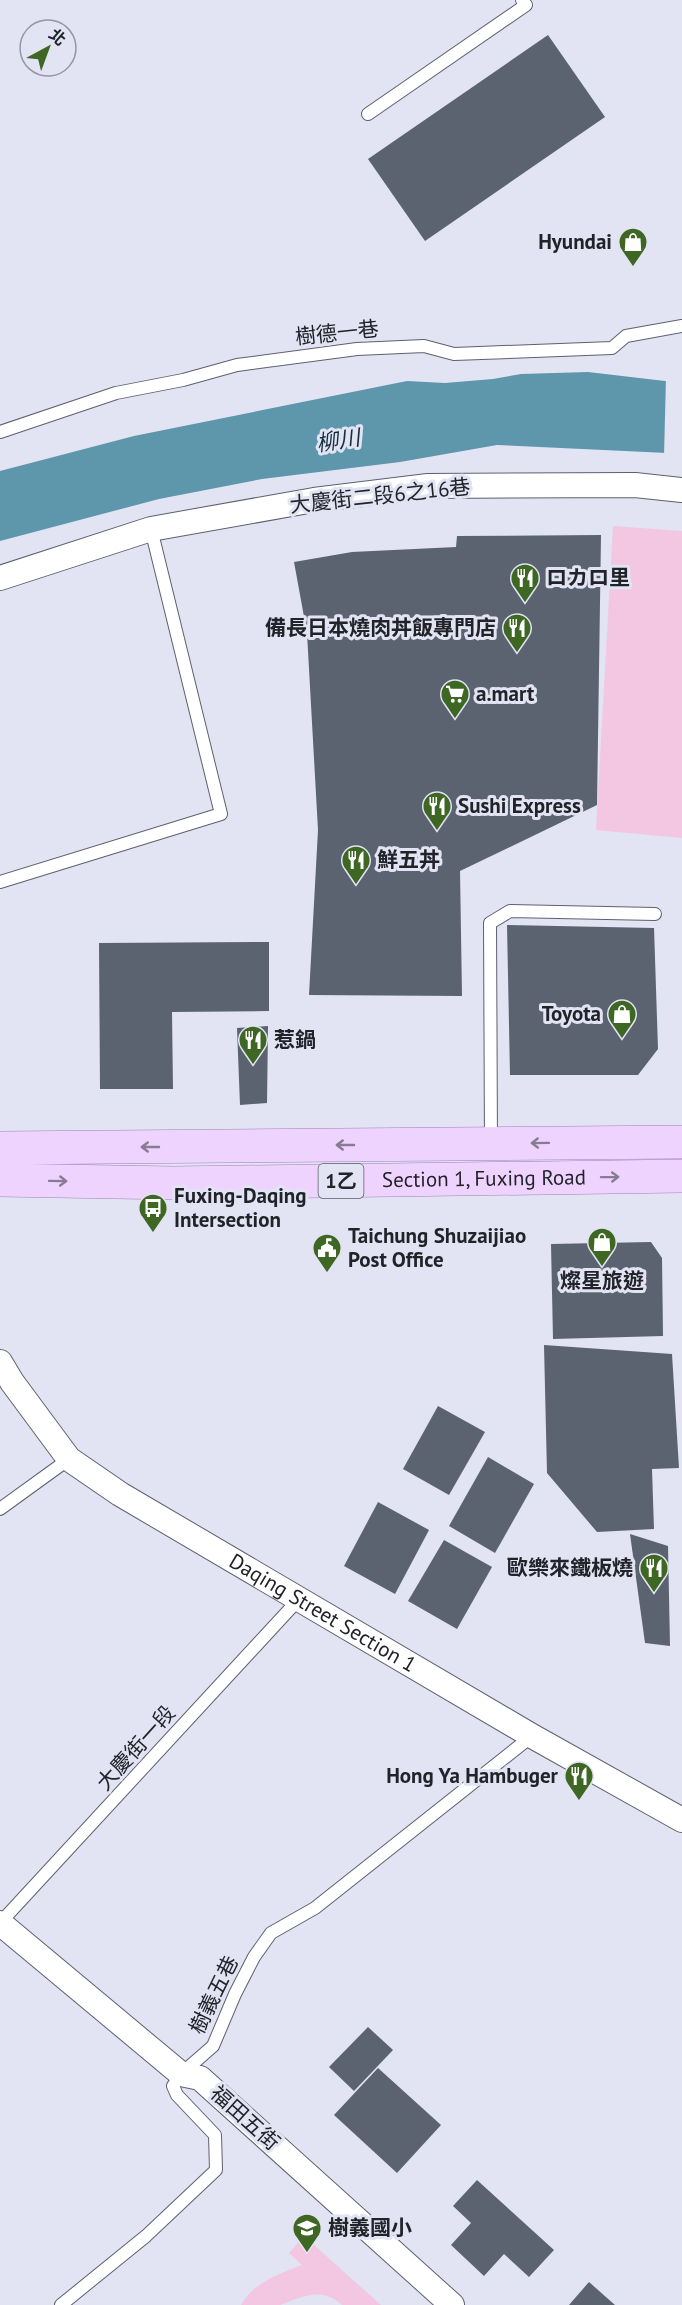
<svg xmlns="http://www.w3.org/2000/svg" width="682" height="2305" font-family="'PT Sans','Noto Sans TC','Noto Sans JP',sans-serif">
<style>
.green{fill:#f3c7e1}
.water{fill:#5e96ab}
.pier{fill:#e2e3f3}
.building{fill:#5a636f}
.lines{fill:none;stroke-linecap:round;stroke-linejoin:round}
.lane-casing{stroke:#5f606e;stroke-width:14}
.street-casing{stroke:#5f606e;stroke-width:26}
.primary-casing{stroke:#9f82b3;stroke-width:34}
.lane{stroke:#fff;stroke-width:12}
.street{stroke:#fff;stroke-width:24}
.primary{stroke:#eed3fe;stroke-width:33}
.oneway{stroke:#887b94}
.labels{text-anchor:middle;stroke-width:6;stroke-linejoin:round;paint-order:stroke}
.shield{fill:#e2e3f3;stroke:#5c5d66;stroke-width:1.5}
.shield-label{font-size:20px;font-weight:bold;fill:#222329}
.poi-label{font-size:21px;font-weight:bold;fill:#222329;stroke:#e2e3f3;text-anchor:start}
.street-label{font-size:21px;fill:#222329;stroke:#e2e3f3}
.water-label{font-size:22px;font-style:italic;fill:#14303b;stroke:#e2e3f3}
</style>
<rect width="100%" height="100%" fill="#e2e3f3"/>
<g class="green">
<polygon points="613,526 682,531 682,838 596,830"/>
<path d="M304 2236 381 2305H342C321 2286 302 2297 280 2305 269 2305 253 2305 241 2305 254 2282 279 2274 302 2265L289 2253Z"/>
</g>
<polygon class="water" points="588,372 682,383 667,453 497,445 400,462 262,479 159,499 0,541 0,471 134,436 407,381 445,383 493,379 521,374"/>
<polygon class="pier" points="666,377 682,380 682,458 664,456"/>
<g class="building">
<polygon points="548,35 605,117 425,241 368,159"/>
<polygon points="601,535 597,805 460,871 462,996 309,995 318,830 307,633 294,562 352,552 456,547 457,536"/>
<polygon points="507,925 654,928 658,1049 638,1075 510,1075"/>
<polygon points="269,942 269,1011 172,1012 173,1089 100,1089 99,943"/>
<polygon points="268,1026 267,1103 240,1105 237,1028"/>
<polygon points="651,1242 662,1258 663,1336 553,1339 551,1244"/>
<polygon points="544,1345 672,1354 679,1468 652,1469 654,1529 597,1532 547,1473"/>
<polygon points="438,1406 485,1432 449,1495 403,1469"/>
<polygon points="488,1457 534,1484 495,1553 449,1526"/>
<polygon points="378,1502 429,1530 395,1594 344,1566"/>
<polygon points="630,1534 668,1546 670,1646 645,1643"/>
<polygon points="444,1540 492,1567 457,1629 408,1601"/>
<polygon points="368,2027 393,2050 354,2091 329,2067"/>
<polygon points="378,2068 441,2125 397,2173 334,2115"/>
<polygon points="477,2180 554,2250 529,2277 504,2254 484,2276 451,2245 471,2223 453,2206"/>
<polygon points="589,2282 615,2305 569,2305"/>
</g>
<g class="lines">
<g class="lane-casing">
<g id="lane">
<polyline points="368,114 526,5 522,0"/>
<polyline points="0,432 116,393 183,380 237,365 357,349 424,346 454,354 612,348 626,336 682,326"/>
<polyline points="0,882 221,814 151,529"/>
<polyline points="491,1143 490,923 510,911 655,914"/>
<polyline points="0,1509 69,1459"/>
<polyline points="0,1923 300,1598"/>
<polyline points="61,2305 146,2236 216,2170 215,2135 177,2095 173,2086 181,2074 213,2046 235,1994 254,1957 271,1933 315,1908 532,1736"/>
</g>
</g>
<g class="street-casing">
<g id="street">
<polyline points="0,578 151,529 314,500 428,486 635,485 682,490"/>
<path id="s1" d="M0 1362 12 1382 69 1459 120 1494 532 1736 682 1820"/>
<polyline points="0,1923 181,2074 200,2078 452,2305"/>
</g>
</g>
<g class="primary-casing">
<g id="primary">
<polyline points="0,1148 682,1142"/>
<path id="s2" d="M0 1180 174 1183 682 1176"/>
</g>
</g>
<use href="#lane" class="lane"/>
<use href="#street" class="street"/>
<use href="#primary" class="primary"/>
</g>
<defs><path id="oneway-shaft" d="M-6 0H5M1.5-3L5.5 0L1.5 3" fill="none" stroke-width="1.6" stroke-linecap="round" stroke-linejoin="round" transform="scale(1.5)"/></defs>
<g class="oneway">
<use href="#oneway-shaft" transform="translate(540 1143) rotate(179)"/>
<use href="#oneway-shaft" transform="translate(345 1145) rotate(180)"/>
<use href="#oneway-shaft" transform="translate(150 1147) rotate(180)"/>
<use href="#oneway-shaft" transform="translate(610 1177) rotate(-1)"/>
<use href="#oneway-shaft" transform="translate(58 1181) rotate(1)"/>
</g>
<defs>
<g id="shop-pin" transform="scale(1.5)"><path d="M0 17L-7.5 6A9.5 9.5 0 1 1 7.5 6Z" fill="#3d6723" stroke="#e2e3f3"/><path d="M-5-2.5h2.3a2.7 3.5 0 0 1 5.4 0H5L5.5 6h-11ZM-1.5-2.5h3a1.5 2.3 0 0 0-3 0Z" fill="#fff"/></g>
<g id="restaurant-pin" transform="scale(1.5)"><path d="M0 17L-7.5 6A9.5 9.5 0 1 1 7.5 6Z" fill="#3d6723" stroke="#e2e3f3"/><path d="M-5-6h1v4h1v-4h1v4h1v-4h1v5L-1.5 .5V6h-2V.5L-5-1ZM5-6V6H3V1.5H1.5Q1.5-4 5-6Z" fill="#fff"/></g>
<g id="supermarket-pin" transform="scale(1.5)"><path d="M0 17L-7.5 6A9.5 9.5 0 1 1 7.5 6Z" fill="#3d6723" stroke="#e2e3f3"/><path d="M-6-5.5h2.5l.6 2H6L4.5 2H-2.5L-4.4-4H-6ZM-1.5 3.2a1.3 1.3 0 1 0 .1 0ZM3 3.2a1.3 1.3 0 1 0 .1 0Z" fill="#fff"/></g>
<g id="bus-pin" transform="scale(1.5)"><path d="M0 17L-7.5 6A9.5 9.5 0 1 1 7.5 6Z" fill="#3d6723" stroke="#e2e3f3"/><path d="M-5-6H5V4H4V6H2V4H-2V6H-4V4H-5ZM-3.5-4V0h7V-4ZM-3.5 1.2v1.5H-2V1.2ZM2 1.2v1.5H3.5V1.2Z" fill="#fff"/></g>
<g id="civic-pin" transform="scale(1.5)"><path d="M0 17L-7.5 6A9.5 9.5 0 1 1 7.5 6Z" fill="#3d6723" stroke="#e2e3f3"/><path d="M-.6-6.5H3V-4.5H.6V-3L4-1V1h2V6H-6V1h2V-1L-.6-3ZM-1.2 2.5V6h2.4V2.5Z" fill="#fff"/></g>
<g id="school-pin" transform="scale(1.5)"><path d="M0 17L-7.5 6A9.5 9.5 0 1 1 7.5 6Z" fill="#3d6723" stroke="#e2e3f3"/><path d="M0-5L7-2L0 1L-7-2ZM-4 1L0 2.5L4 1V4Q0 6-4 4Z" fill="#fff"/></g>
</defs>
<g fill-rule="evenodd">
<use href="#shop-pin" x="633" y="242"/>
<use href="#restaurant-pin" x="525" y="578"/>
<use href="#restaurant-pin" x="517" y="628"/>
<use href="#supermarket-pin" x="455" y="694"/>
<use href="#restaurant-pin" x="437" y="806"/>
<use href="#restaurant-pin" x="356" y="860"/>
<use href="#shop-pin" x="622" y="1014"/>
<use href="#restaurant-pin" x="253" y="1040"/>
<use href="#bus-pin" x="153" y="1208"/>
<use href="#shop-pin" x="602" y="1242"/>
<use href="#civic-pin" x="327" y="1248"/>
<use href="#restaurant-pin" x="654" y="1568"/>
<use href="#restaurant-pin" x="579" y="1776"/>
<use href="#school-pin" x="307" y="2228"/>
</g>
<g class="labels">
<rect class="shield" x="318.5" y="1164" width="45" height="34" rx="4.5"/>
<g class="shield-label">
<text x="341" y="1188">1乙</text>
</g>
<g class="poi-label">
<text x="612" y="249" text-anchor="end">Hyundai</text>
<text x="546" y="585">ロカロ里</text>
<text x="496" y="635" text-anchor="end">備長日本燒肉丼飯專門店</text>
<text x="476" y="701">a.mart</text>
<text x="458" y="813">Sushi Express</text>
<text x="377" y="867">鮮五丼</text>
<text x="601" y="1021" text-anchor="end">Toyota</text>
<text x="274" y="1047">惹鍋</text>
<text x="174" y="1203">Fuxing-Daqing<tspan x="174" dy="24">Intersection</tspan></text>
<text x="348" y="1243">Taichung Shuzaijiao<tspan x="348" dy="24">Post Office</tspan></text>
<text x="602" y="1288" text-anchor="middle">燦星旅遊</text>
<text x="633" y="1575" text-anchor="end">歐樂來鐵板燒</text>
<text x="558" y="1783" text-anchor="end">Hong Ya Hambuger</text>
<text x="328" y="2235">樹義國小</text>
</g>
<g class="street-label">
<text transform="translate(337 333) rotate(-6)" y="7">樹德一巷</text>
<text transform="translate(380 496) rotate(-6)" y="7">大慶街二段6之16巷</text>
<text dy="7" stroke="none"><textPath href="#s2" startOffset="484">Section 1, Fuxing Road</textPath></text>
<text dy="7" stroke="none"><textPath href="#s1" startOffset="416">Daqing Street Section 1</textPath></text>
<text transform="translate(136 1748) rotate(-48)" y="7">大慶街一段</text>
<text transform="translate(214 1995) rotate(-64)" y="7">樹義五巷</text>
<text transform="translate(245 2118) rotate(42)" y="7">福田五街</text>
</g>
<g class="water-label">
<text transform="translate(338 440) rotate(-9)" y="8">柳川</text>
</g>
</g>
<g transform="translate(48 48) rotate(41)"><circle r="28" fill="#e2e3f3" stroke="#9596a2" stroke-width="1.5"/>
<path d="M0-4.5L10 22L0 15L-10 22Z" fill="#3d6723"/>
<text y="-9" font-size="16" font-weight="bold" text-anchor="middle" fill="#222329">北</text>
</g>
</svg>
